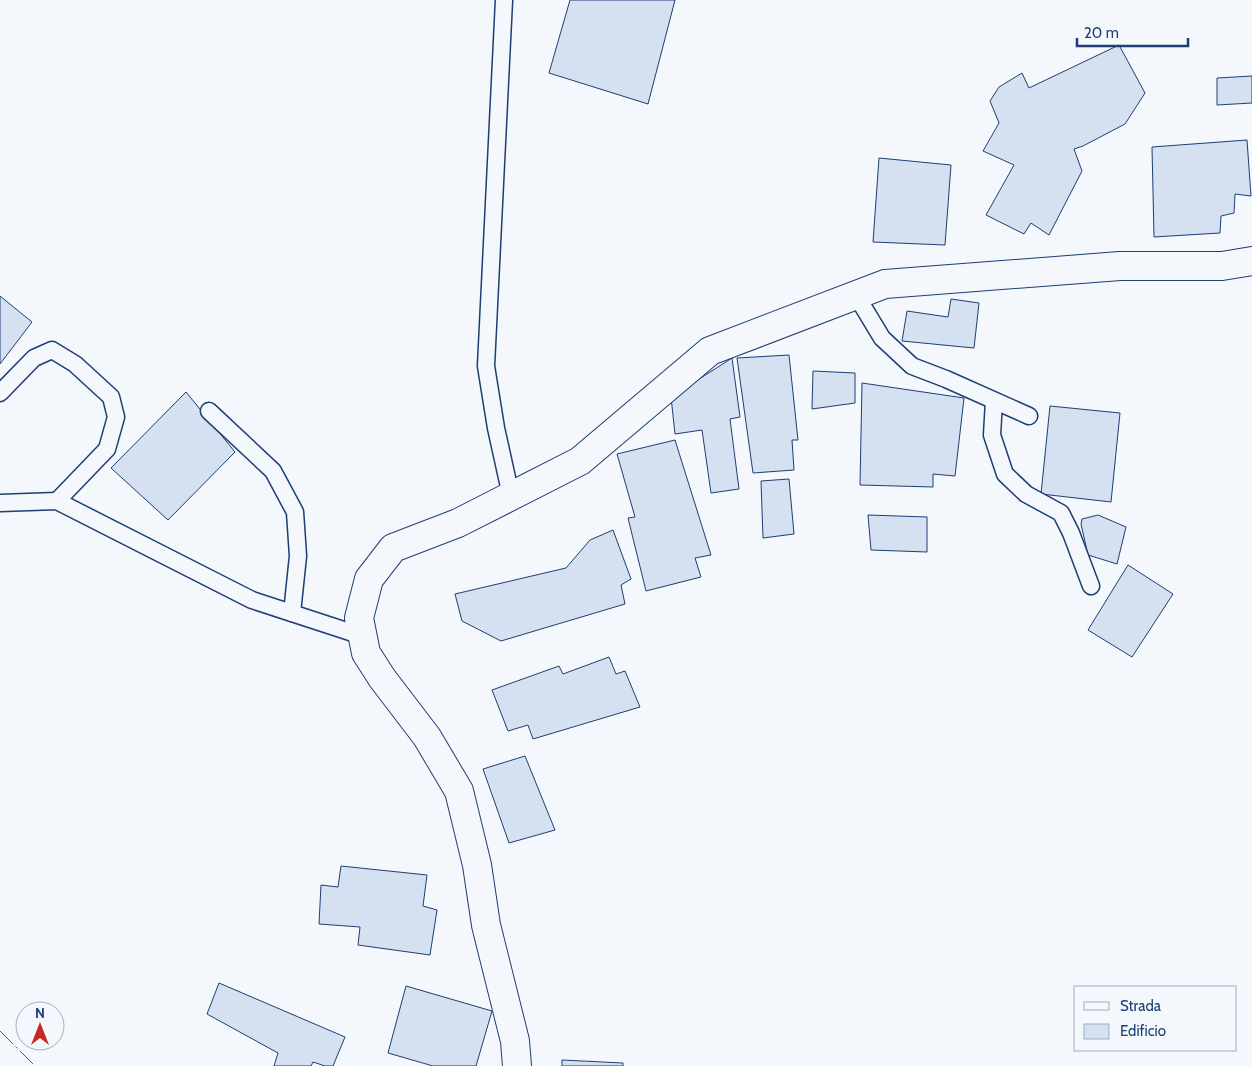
<svg xmlns="http://www.w3.org/2000/svg" width="1252" height="1066" font-family="Cabin,sans-serif">
<style>
.building{fill:#d5e0f0;stroke:#1d3f73}
.lines{fill:none;stroke-linecap:round;stroke-linejoin:round}
.service-casing{stroke:#1d3f73;stroke-width:19}
.minor-casing{stroke:#1d3f73;stroke-width:30}
.service{stroke:#f4f7fb;stroke-width:16}
.minor{stroke:#f4f7fb;stroke-width:28}
.power{stroke:#c62828;stroke-width:1;stroke-dasharray:18 4 2.5 4;stroke-linecap:butt}
</style>
<rect width="100%" height="100%" fill="#f4f7fb"/>
<g class="building">
<polygon points="570,0 675,0 648,104 549,73"/>
<polygon points="1119,45 1145,93 1125,124 1083,146 1074,149 1082,171 1049,235 1031,223 1024,234 986,215 1014,165 983,151 999,123 990,101 999,87 1022,73 1029,88"/>
<polygon points="1252,76 1252,103 1217,105 1217,78"/>
<polygon points="1247,140 1251,196 1235,194 1234,213 1221,216 1220,233 1154,237 1152,147"/>
<polygon points="879,158 951,165 945,245 873,242"/>
<polygon points="0,296 32,322 0,364"/>
<polygon points="951,299 979,303 974,348 902,341 907,311 948,317"/>
<polygon points="789,355 798,440 792,440 794,470 753,473 737,358"/>
<polygon points="732,358 740,417 730,419 739,489 711,493 702,430 675,434 671,397"/>
<polygon points="813,371 855,373 855,403 812,409"/>
<polygon points="862,383 964,398 955,476 933,474 933,487 860,485"/>
<polygon points="186,392 235,452 168,520 111,468"/>
<polygon points="1050,406 1120,413 1111,502 1041,494"/>
<polygon points="675,440 711,555 695,558 701,577 646,591 628,518 635,517 617,454"/>
<polygon points="789,479 794,534 763,538 761,481"/>
<polygon points="868,515 927,517 927,552 871,550"/>
<polygon points="1098,515 1126,527 1117,564 1088,555 1081,524 1082,519"/>
<polygon points="613,530 631,579 621,585 625,604 501,641 462,621 455,594 566,568 590,540"/>
<polygon points="1128,565 1173,594 1132,657 1088,630"/>
<polygon points="609,657 616,674 625,671 640,707 533,739 528,725 508,731 492,690 559,666 563,674"/>
<polygon points="525,756 555,830 509,843 483,769"/>
<polygon points="341,866 427,875 423,906 437,910 430,955 358,945 360,927 319,924 321,885 338,887"/>
<polygon points="219,983 345,1037 333,1066 325,1066 313,1062 311,1066 274,1066 278,1053 207,1014"/>
<polygon points="406,986 492,1011 476,1066 433,1066 388,1053"/>
<polygon points="562,1060 623,1063 623,1066 562,1066"/>
</g>
<g class="lines">
<g class="service-casing">
<g id="service">
<polyline points="504,0 486,366 496,428 511,496"/>
<polyline points="856,295 882,338 912,366 946,379 1029,416"/>
<polyline points="0,393 34,358 52,350 75,364 111,397 116,417 107,449 57,501"/>
<polyline points="994,401 992,435 1005,474 1026,494 1061,513 1071,533 1091,586"/>
<polyline points="209,411 273,471 295,512 298,556 292,613"/>
<polyline points="0,503 57,501 252,600 362,636"/>
</g>
</g>
<g class="minor-casing">
<polyline id="minor" points="517,1066 515,1041 486,925 477,865 459,791 427,737 382,678 366,653 359,618 369,579 393,548 458,523 580,461 710,351 885,284 1120,266 1222,266 1252,261"/>
</g>
<use href="#service" class="service"/>
<use href="#minor" class="minor"/>
<polyline class="power" points="0,1031 35,1066"/>
</g>
<rect x="1074" y="986" width="162" height="65" fill="#f4f7fb" stroke="#9eadc5"/>
<rect x="1084" y="1002" width="25" height="8" fill="#f4f7fb" stroke="#9eadc5"/>
<text x="1120" y="1011" font-size="15" fill="#1d3f73">Strada</text>
<rect x="1084" y="1024" width="25" height="15" fill="#d5e0f0" stroke="#9eadc5"/>
<text x="1120" y="1036" font-size="15" fill="#1d3f73">Edificio</text>
<g transform="translate(40 1026)"><circle r="24" fill="#f4f7fb" stroke="#9eadc5"/>
<path d="M0-4L9 19L0 12L-9 19Z" fill="#c62828"/>
<text y="-8" font-size="14" font-weight="bold" text-anchor="middle" fill="#1d3f73">N</text>
</g>
<path d="M1077 38v8h111v-8" fill="none" stroke="#1d3f73" stroke-width="2.5"/>
<text x="1084" y="38" font-size="15" fill="#1d3f73" stroke="#f4f7fb" stroke-width="4" paint-order="stroke">20 m</text>
</svg>
